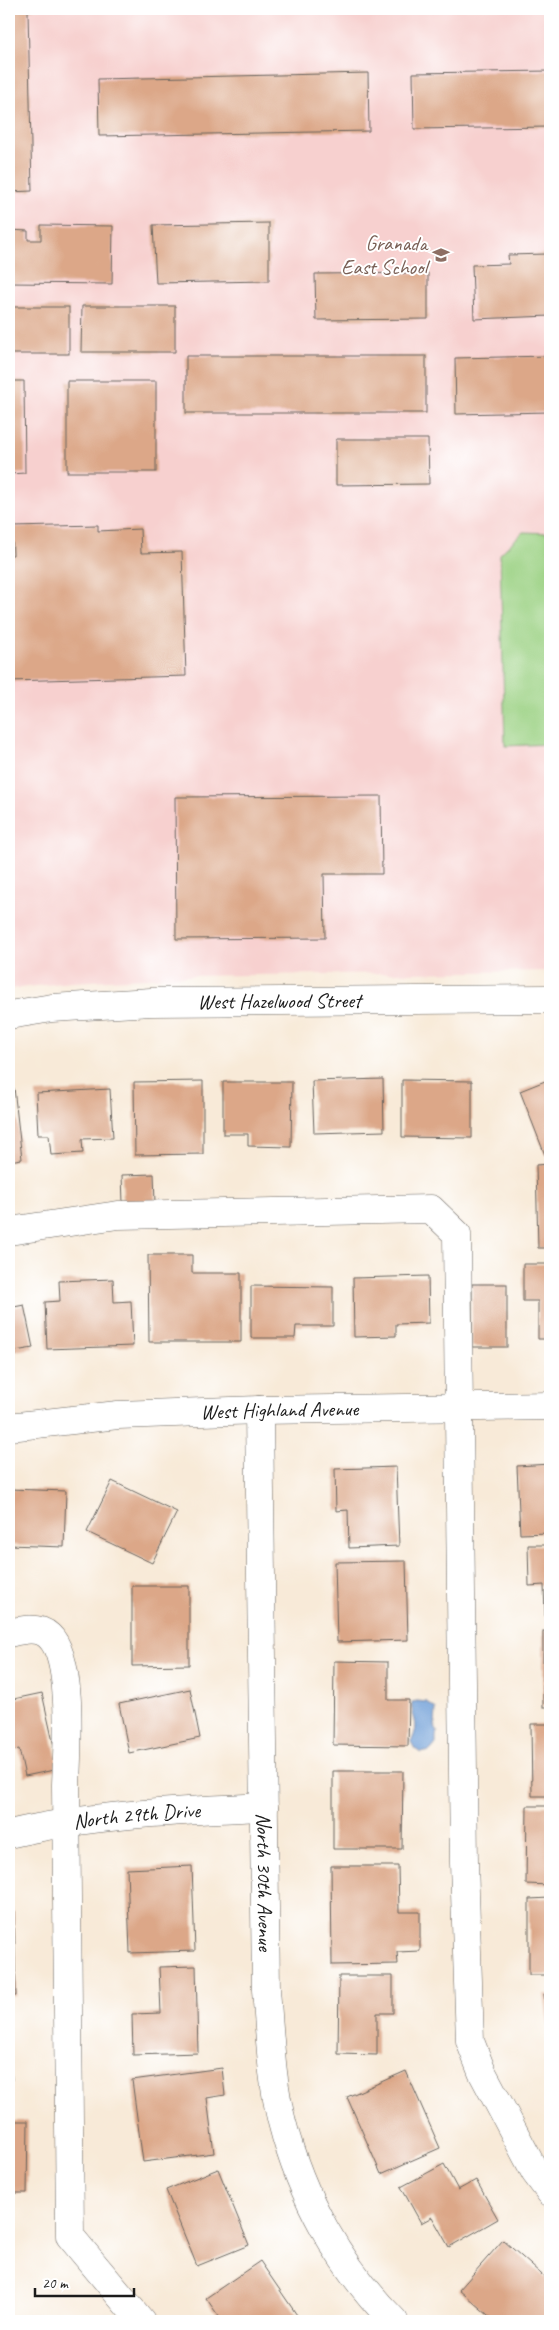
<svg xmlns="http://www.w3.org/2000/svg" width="559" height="2330" font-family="Caveat,sans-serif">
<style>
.built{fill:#f7d0cf}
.green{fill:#9bd183;stroke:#5c7650}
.water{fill:#6c9cd6;stroke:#445c79}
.building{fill:#dca788}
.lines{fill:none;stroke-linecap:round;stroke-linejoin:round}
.minor-casing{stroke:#69645e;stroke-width:29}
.minor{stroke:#fff;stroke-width:28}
.labels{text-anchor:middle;stroke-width:4;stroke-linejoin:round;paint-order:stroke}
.education-label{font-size:21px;fill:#785e54;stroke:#fff;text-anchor:end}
.street-label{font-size:21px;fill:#1c1c1c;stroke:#fff}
</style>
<rect width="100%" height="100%" fill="#fff"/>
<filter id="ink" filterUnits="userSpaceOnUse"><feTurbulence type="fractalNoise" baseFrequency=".02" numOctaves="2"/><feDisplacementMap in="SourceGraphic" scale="10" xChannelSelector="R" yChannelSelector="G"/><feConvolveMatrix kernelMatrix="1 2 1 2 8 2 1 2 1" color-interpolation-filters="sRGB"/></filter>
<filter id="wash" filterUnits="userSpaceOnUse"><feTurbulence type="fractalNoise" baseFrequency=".0096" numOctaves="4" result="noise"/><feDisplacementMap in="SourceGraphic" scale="20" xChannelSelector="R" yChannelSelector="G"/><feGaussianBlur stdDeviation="1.12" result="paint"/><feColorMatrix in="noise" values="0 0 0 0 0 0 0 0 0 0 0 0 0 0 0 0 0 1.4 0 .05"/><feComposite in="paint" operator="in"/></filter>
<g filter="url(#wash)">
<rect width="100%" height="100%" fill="#f8ead8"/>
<polygon class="built" points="9,9 550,9 550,971 184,976 71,982 9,989"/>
<polygon class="green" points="523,532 550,533 550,744 505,746 500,554"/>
<path class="water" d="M417 1701 427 1702 436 1709 435 1727 438 1733 436 1735V1744L430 1751 421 1753 415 1749 411 1742C422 1721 410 1718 412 1702Z"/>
<g id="blocks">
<g class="building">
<polygon points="9,9 35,9 28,11 32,191 9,192"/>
<polygon points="550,71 550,127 414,129 413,73"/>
<polygon points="368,73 369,131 99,136 98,79"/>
<polygon points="269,223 269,281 156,283 153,225"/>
<polygon points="41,225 113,226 112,284 9,283 9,230 28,231 28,240 41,240"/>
<polygon points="547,254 548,263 550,263 550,316 474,319 472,265 509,264 508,255"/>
<polygon points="428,273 428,319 316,320 315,274"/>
<polygon points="82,306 175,306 175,352 81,352"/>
<rect x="9" y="307" width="60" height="47"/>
<rect x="186" y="356" width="240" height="57"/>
<polygon points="550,356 550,412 456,414 455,358"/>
<polygon points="9,381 24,381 25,473 9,474"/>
<rect x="67" y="381" width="89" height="91"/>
<polygon points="336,439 428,439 429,484 336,485"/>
<polygon points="98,525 98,531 140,529 141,553 182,552 186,676 9,681 9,555 13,555 12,527"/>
<polygon points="381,796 382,874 324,874 325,938 176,939 175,797"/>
<polygon points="383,1079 384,1131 314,1133 312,1081"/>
<polygon points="550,1079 550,1153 545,1155 520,1091"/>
<polygon points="402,1080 472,1081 472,1138 402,1137"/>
<polygon points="203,1081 203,1154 135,1155 134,1082"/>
<polygon points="223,1082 292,1082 291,1147 248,1146 248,1134 223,1134"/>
<polygon points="14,1088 22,1159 9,1161 9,1089"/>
<polygon points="110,1089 113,1138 82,1139 83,1153 51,1155 49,1135 38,1135 36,1093"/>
<polygon points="550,1164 550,1248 538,1248 536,1165"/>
<polygon points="154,1174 155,1203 123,1203 122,1175"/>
<polygon points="148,1255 192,1255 192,1273 241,1273 241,1342 149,1342"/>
<polygon points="523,1264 550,1264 550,1339 538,1339 538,1301 523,1301"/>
<polygon points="428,1276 429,1323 396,1324 396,1336 354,1337 353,1278"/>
<polygon points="113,1279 114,1302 131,1301 133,1346 47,1349 45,1302 60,1301 59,1281"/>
<rect x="472" y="1284" width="35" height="63"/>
<polygon points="251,1286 333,1287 333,1326 296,1326 295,1338 251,1338"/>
<polygon points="24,1305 33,1348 15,1351 16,1356 9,1357 9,1308"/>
<polygon points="550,1464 550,1533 520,1534 517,1466"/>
<polygon points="396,1467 399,1546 349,1548 348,1510 336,1511 335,1469"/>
<polygon points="112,1481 177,1512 152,1563 87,1532"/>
<polygon points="9,1489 66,1491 64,1547 9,1545"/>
<polygon points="528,1545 550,1545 550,1616 545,1616 544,1585 529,1586"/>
<polygon points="406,1561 408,1640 337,1642 335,1562"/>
<polygon points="132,1586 189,1586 189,1665 132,1666"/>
<rect x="543" y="1631" width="7" height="76"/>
<polygon points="334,1661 388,1662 388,1700 409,1700 408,1746 333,1745"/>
<polygon points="190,1689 200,1738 129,1753 119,1704"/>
<polygon points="42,1693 59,1769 25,1776 19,1749 9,1751 9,1700"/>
<polygon points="531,1724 550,1724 550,1796 532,1796"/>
<polygon points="333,1771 403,1771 402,1849 333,1849"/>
<polygon points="527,1806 549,1806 550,1885 526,1884"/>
<polygon points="192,1866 195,1951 130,1953 127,1869"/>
<polygon points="331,1866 398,1866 399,1912 420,1912 420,1951 397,1952 398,1964 332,1965"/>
<polygon points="550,1898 550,1975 529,1975 529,1899"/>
<polygon points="9,1909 14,1909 16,1996 9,1996"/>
<polygon points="196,1966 198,2053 133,2055 132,2014 161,2013 159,1967"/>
<polygon points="339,1976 393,1976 393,2013 377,2013 377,2055 338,2054"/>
<polygon points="544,1994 550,1994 550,2032 549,2032"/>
<polygon points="9,2043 12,2080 9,2080"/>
<polygon points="222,2068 225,2095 207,2098 214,2153 143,2162 132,2080"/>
<polygon points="406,2071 440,2148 381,2174 347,2097"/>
<polygon points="9,2121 28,2121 27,2193 9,2193"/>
<polygon points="444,2164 458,2190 476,2180 498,2219 449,2247 432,2217 421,2223 401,2187"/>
<polygon points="218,2169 249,2245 197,2266 166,2190"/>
<polygon points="503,2240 550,2282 550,2313 543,2321 495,2321 459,2290"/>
<polygon points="260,2261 301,2321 222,2321 206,2298"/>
</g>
</g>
</g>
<g filter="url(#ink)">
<use href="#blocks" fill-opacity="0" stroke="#69645e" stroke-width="1"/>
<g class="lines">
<g class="minor-casing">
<g id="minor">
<path id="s1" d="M9 1015 52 1008 151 1002 550 999"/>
<polyline points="9,1231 118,1215 431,1209 457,1234 464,1863 470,2041 482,2072 535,2172 550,2192"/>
<path id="s2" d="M259 1410 266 1990C270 2034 271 2080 282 2122 301 2197 340 2267 394 2321"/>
<path id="s3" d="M9 1427 118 1415 259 1410 550 1406"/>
<path d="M9 1633C22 1630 38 1626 49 1636 74 1659 67 1751 66 1785L70 2236 141 2321"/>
<path id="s4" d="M9 1834C93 1814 178 1811 264 1807"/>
</g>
</g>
<use href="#minor" class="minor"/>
</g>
</g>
<defs>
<g id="school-bare" transform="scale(1.35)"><path d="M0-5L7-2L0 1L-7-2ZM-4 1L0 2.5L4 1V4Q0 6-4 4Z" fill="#8d6e63" stroke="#fff" stroke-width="2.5" paint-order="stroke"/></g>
</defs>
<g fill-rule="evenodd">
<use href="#school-bare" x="441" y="255"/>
</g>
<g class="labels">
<g class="education-label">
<text x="427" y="250">Granada<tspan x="427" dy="24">East School</tspan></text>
</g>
<g class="street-label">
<text dy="7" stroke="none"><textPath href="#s1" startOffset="271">West Hazelwood Street</textPath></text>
<text dy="7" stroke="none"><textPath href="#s3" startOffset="271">West Highland Avenue</textPath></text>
<text dy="7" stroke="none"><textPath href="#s4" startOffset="129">North 29th Drive</textPath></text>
<text dy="7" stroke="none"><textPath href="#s2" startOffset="472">North 30th Avenue</textPath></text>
</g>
</g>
<rect width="559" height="2330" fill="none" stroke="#fff" stroke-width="30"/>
<path d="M35 2288v8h99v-8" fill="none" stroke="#1c1c1c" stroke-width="2.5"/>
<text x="42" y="2288" font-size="15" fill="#1c1c1c" stroke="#ffffff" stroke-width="4" paint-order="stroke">20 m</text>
</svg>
